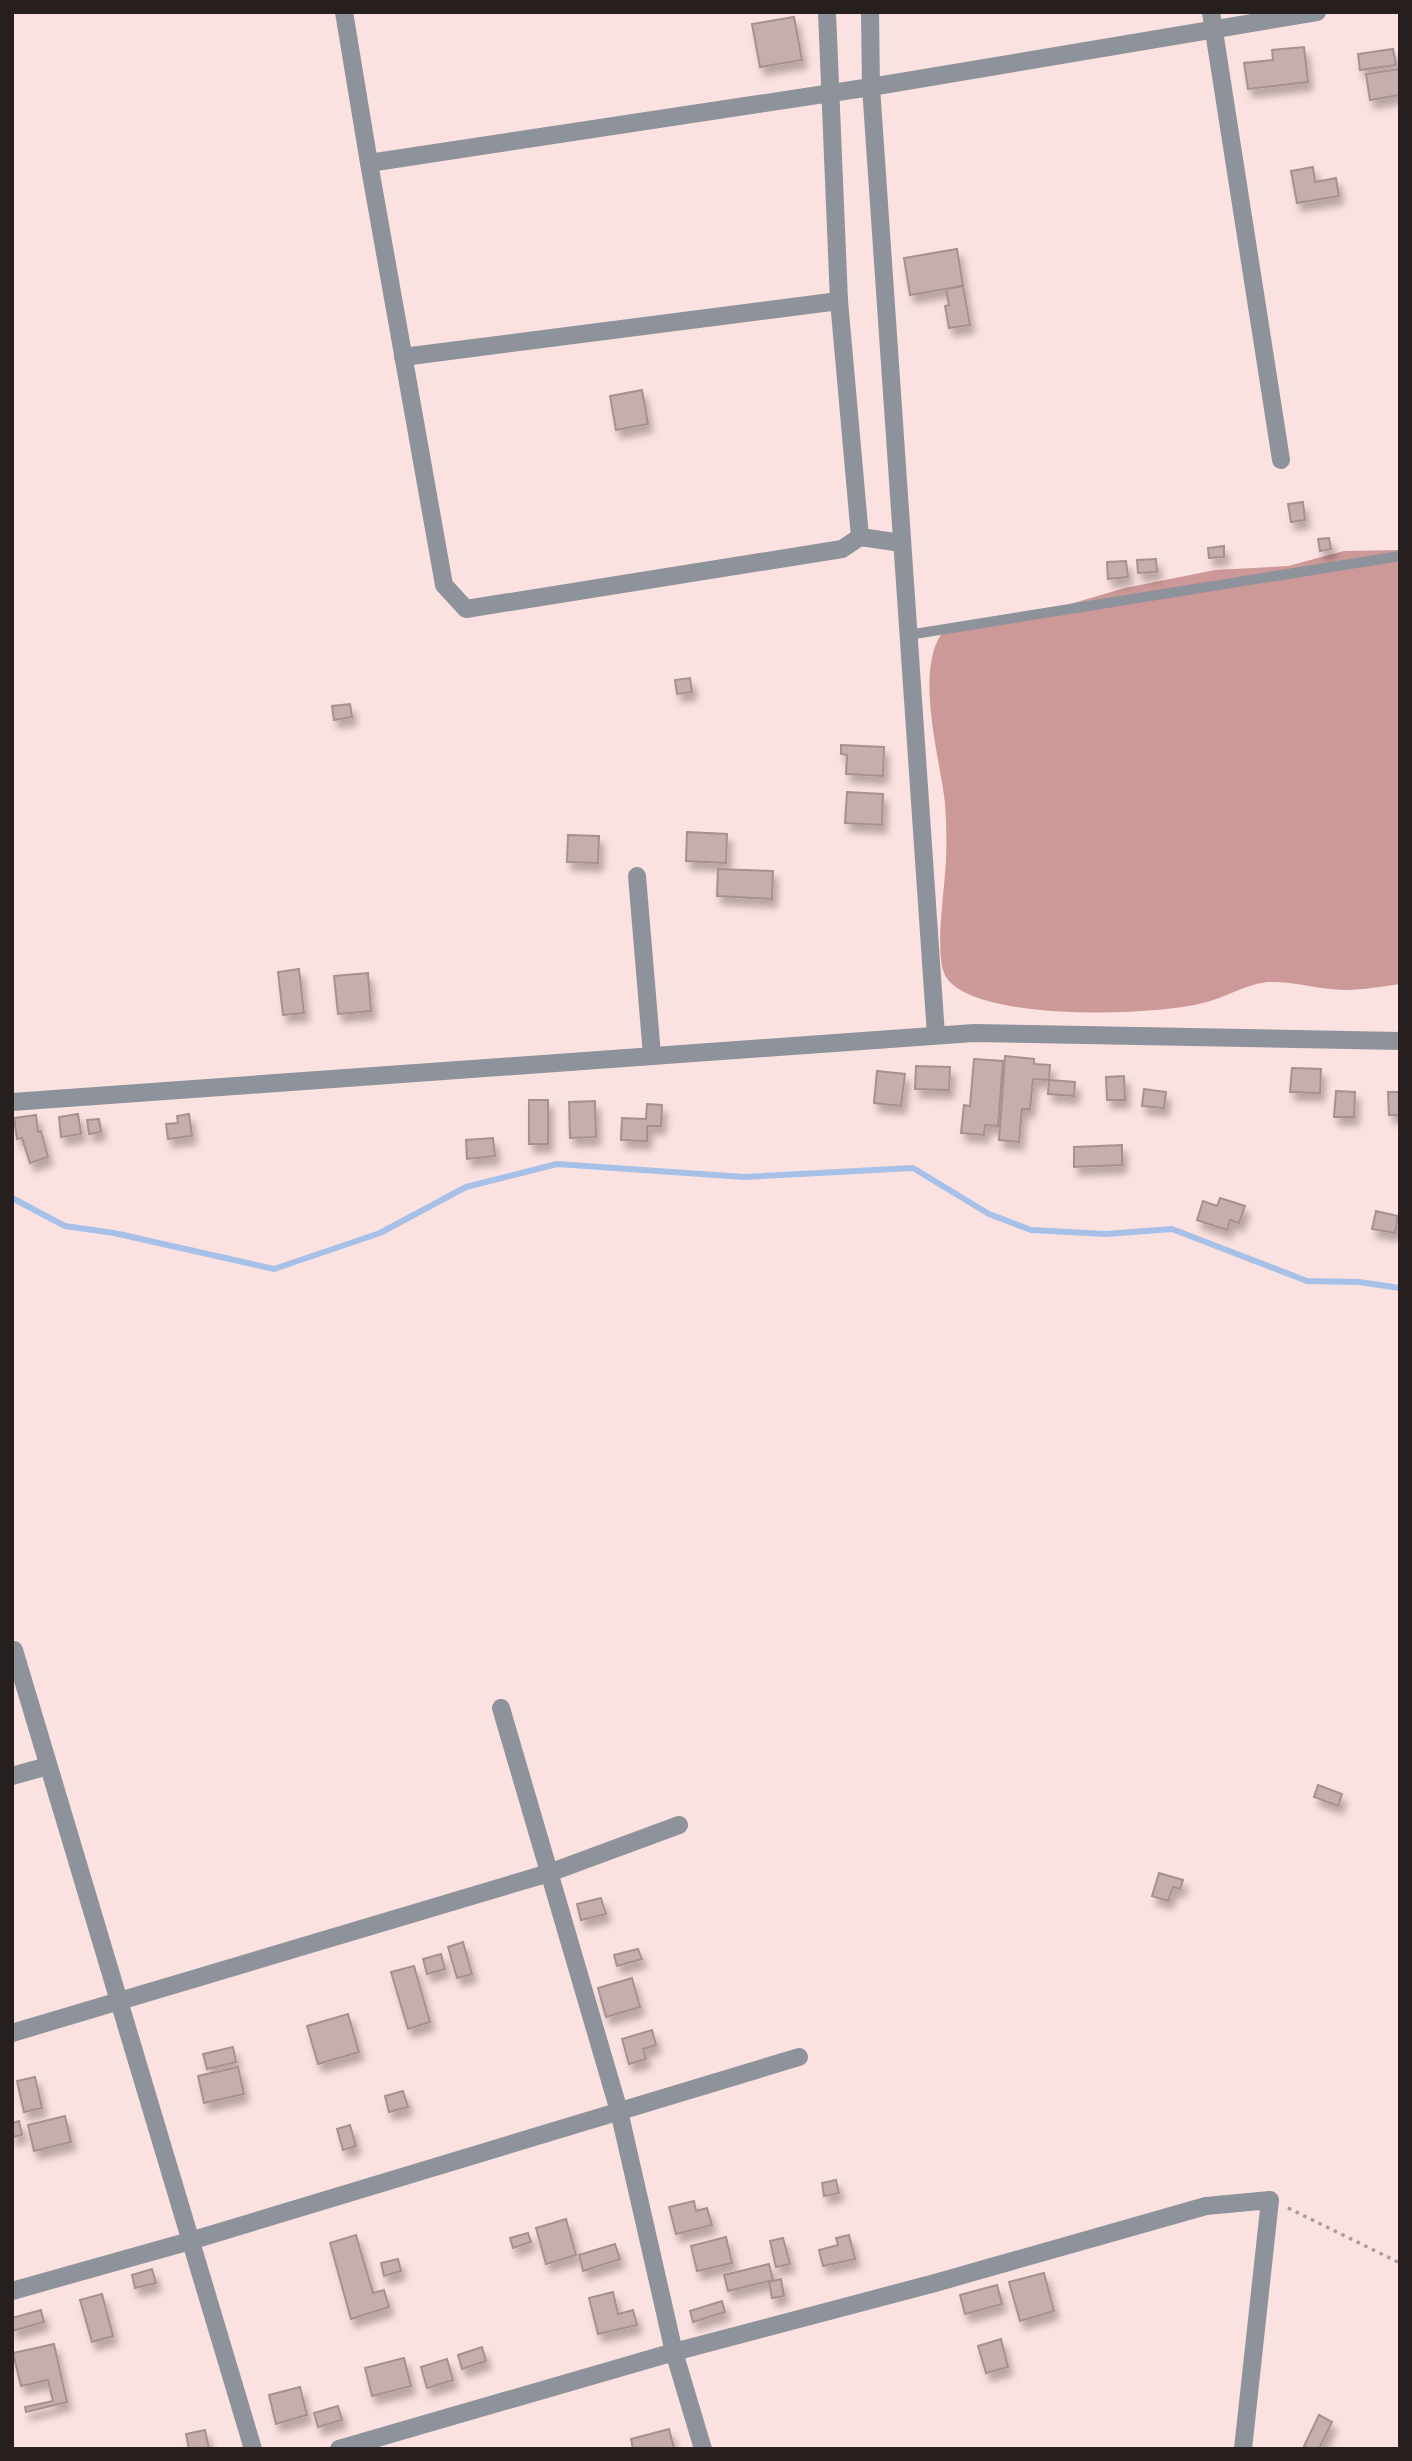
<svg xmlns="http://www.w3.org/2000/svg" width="1412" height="2461" font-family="Barlow,sans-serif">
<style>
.forest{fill:#cd9998}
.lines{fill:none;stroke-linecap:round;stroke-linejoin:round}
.stream{stroke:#a6c0e7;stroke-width:6}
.building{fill:#c5aead;stroke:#a79090;stroke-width:2;filter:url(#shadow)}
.path{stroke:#ac9998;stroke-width:3.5;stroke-dasharray:3.5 5;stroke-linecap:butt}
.lane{stroke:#8e929a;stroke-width:10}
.street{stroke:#8e929a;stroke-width:18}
</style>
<defs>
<filter id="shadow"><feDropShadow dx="4.5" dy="8" stdDeviation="3.5" flood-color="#0004"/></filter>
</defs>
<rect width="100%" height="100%" fill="#fbe2e1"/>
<path class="forest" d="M1400 550V984C1377 987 1354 992 1331 989 1309 987 1290 981 1268 982 1245 984 1225 998 1203 1003 1155 1016 974 1022 946 977 933 956 946 884 946 856 947 839 946 821 945 803 940 757 912 665 946 628L1063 606 1125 588 1215 570 1288 566 1344 551Z"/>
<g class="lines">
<polyline class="stream" points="12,1198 65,1226 114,1233 274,1269 380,1233 466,1187 557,1164 744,1177 913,1168 989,1214 1031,1230 1106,1234 1172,1229 1307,1281 1359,1282 1400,1288"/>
</g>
<g class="building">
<polygon points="794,17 802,60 760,67 752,24"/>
<polygon points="1304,47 1308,82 1248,89 1244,63 1273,60 1272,50"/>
<polygon points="1393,49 1396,65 1360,70 1358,54"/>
<polygon points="1400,69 1400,95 1370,100 1366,74"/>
<polygon points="1313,167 1315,182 1336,178 1339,196 1297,203 1291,171"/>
<polygon points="957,249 963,286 910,295 904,258"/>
<polygon points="963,286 970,325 949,328 945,306 949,305 946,289"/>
<polygon points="642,390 648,424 616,430 610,396"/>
<polygon points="1303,502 1305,520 1291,522 1288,504"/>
<polygon points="1329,538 1331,549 1320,551 1318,539"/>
<polygon points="1224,546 1224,557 1209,558 1208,548"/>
<polygon points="1156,559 1157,572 1138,573 1137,560"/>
<polygon points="1126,561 1128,577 1108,579 1107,562"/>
<polygon points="690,678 692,692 677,694 675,680"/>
<polygon points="350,704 352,717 334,720 332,706"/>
<polygon points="841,745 884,747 883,776 846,774 847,755 841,754"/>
<polygon points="847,792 883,794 882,825 845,823"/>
<polygon points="687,832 727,834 726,863 686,861"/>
<polygon points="568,835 599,836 598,863 567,862"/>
<polygon points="718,869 773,871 772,899 717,896"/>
<polygon points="299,969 304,1013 283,1015 278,972"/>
<polygon points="368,973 371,1011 338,1014 334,976"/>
<polygon points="1005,1056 1034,1059 1034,1064 1050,1065 1049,1080 1033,1079 1030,1109 1022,1109 1019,1142 999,1140"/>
<polygon points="974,1059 1003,1061 998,1126 985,1125 984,1135 961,1133 964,1105 970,1106"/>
<polygon points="916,1066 950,1067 949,1090 915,1089"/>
<polygon points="1292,1068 1321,1069 1320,1093 1290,1092"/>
<polygon points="877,1071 905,1074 901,1106 874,1103"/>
<polygon points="1124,1076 1125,1100 1107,1100 1106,1077"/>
<polygon points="1049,1080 1075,1082 1074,1096 1048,1094"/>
<polygon points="1144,1089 1166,1092 1164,1108 1142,1106"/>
<polygon points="1336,1091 1355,1092 1354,1117 1334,1117"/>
<polygon points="1388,1092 1400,1092 1400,1115 1389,1115"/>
<rect x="529" y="1100" width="19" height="44"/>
<polygon points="595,1101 596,1137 570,1138 569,1102"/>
<polygon points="647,1104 662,1105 661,1126 647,1126 647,1141 621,1140 622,1118 646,1119"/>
<polygon points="78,1114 81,1134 61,1137 59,1117"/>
<polygon points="189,1114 192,1136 168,1139 166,1124 178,1123 177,1116"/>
<polygon points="36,1115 38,1132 41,1131 48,1157 30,1163 22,1138 17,1139 14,1118"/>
<polygon points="99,1119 101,1132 89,1134 87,1120"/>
<polygon points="493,1138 495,1156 467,1159 466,1140"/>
<polygon points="1122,1145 1122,1165 1074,1167 1074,1147"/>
<polygon points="1220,1198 1245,1206 1239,1223 1230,1220 1227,1230 1197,1220 1203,1201 1217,1206"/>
<polygon points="1376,1211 1398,1216 1395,1233 1372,1229"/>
<polygon points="1318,1785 1342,1794 1338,1806 1314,1797"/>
<polygon points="1159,1873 1183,1880 1180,1889 1173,1887 1168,1901 1152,1896"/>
<polygon points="601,1898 606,1914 581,1920 577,1904"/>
<polygon points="463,1942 472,1974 457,1978 448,1947"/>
<polygon points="638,1949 642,1959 617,1966 614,1955"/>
<polygon points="441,1954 445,1969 427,1974 423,1959"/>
<polygon points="414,1966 430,2022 408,2029 391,1972"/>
<polygon points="632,1978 640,2007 606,2017 598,1988"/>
<polygon points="348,2014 359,2052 318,2064 307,2026"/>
<polygon points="652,2030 656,2045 643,2049 646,2059 629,2064 622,2039"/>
<polygon points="233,2047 236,2062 207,2069 203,2054"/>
<polygon points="238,2067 244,2094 204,2103 198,2076"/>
<polygon points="35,2077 42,2108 24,2112 17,2081"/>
<polygon points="403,2091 408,2107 389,2112 385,2096"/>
<polygon points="65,2116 71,2142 34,2151 28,2125"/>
<polygon points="19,2121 22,2135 12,2137 12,2123"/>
<polygon points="350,2125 356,2146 343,2150 337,2129"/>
<polygon points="836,2180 839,2193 824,2196 822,2183"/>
<polygon points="694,2201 696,2211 707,2208 712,2225 676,2234 669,2207"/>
<polygon points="566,2219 576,2255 546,2264 536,2228"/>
<polygon points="528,2233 531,2242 513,2248 510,2238"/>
<polygon points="356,2235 373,2293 384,2290 389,2307 351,2319 330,2243"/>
<polygon points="849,2235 855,2259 823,2266 819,2250 838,2245 836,2238"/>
<polygon points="726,2237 732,2263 697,2271 691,2246"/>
<polygon points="783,2238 790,2264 776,2267 770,2241"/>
<polygon points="615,2244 620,2259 583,2271 579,2255"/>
<polygon points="398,2259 401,2271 384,2276 381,2263"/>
<polygon points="769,2264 773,2280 728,2291 724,2275"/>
<polygon points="152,2269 156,2283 135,2288 132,2275"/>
<polygon points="1044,2273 1054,2311 1020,2321 1009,2282"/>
<polygon points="781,2279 784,2296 772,2298 769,2282"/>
<polygon points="997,2285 1002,2304 965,2314 960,2295"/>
<polygon points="613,2292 618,2314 633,2310 637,2325 598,2334 589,2298"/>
<polygon points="102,2294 113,2336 92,2342 80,2300"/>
<polygon points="722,2301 725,2312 693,2322 690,2311"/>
<polygon points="41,2310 44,2322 12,2331 12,2318"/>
<polygon points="1001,2339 1008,2367 986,2373 978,2346"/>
<polygon points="54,2344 67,2402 26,2412 25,2407 53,2401 48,2380 21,2386 13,2353"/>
<polygon points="482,2347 486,2361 462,2369 458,2355"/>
<polygon points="404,2358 411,2386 372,2396 365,2368"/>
<polygon points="447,2359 453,2380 427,2388 421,2367"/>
<polygon points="300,2387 307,2415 276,2424 269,2395"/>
<polygon points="338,2406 342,2420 318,2427 314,2413"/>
<polygon points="1319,2415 1332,2422 1319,2449 1309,2449 1304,2446"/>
<polygon points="669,2429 674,2449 633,2449 631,2439"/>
<polygon points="205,2430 209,2449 189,2449 186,2434"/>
</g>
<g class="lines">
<polyline class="path" points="1288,2208 1400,2263"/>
<polyline class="lane" points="908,635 1400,556"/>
<g class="street">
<polyline points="344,12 369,163 444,585 466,609 842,549 860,537 902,543"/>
<polyline points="827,12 839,301 860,537"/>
<polyline points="870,12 871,87 936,1035"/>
<polyline points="1211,12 1281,460"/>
<polyline points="369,163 871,87 1317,12"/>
<polyline points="403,357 839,301"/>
<polyline points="637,876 652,1055"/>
<polyline points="12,1102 974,1033 1400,1041"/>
<polyline points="14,1650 253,2449"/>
<polyline points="501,1708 619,2111 674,2352 703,2449"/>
<polyline points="12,1776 48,1766"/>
<polyline points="12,2033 549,1873 679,1825"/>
<polyline points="12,2291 190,2241 799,2057"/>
<polyline points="339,2449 674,2352 935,2283 1206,2206 1270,2200 1243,2449"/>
</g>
</g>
<rect width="1412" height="2461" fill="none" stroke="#271e1e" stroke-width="28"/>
</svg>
